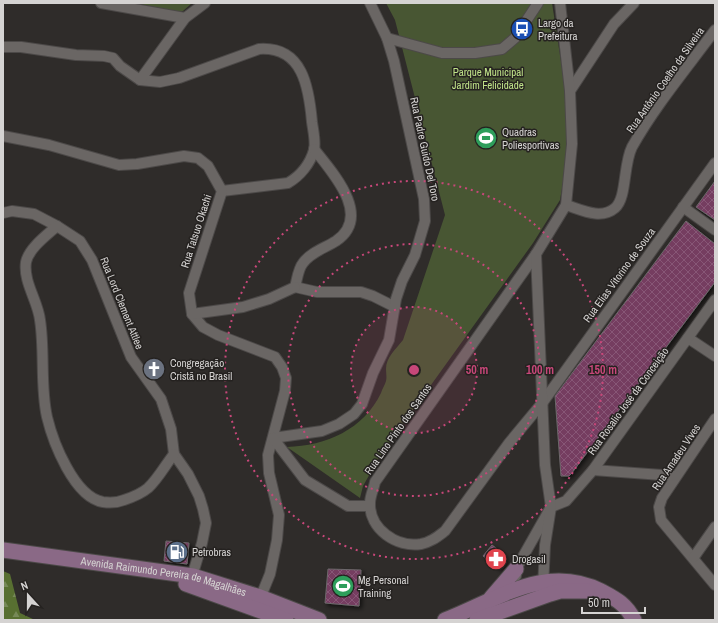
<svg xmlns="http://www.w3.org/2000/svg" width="718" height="623" font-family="'Archivo Narrow',sans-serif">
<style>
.green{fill:#485633}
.forest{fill:url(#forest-firs)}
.building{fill:url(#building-cross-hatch);stroke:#6c686a;filter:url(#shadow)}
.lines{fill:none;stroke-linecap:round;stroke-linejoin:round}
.minor-casing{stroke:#4c4948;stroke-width:12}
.primary-casing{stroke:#4c4948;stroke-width:17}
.minor{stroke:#6a6664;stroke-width:10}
.primary{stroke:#8a6986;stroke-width:15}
.ring{fill:none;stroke:#c74779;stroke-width:2;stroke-dasharray:2 4}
.labels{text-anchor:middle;stroke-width:3;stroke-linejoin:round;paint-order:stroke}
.poi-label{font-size:11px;fill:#d5d3d2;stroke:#252220;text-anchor:start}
.park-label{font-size:11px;fill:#c0e389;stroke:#252220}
.street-label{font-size:11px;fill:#d5d3d2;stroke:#252220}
.centre{fill:#c74779;stroke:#252220;stroke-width:2}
.ring-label{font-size:12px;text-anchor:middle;font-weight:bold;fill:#c74779;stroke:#252220;stroke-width:3;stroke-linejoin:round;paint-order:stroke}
</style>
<defs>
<pattern id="forest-firs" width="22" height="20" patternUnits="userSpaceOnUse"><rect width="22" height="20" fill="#586f31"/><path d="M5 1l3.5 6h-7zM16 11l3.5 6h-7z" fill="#778958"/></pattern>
<pattern id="building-cross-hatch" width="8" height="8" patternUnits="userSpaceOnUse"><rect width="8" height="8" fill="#743c60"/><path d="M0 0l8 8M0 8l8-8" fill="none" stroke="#875776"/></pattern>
<filter id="shadow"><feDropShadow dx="2.5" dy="2.5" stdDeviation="2" flood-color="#0009"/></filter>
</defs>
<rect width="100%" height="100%" fill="#2f2c2a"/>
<g class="green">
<polygon points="135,3 192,3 183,11 178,12"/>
<path d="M386 3H552L568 107 566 165 560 200 533 243 380 456 363 486 360 498 287 447C326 446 364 429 381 393 382 389 385 385 386 381 387 377 386 373 386 369 386 357 396 349 403 340L445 215 395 20Z"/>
</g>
<polygon class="forest" points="3,571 10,574 20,613 35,620 3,620"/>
<g class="building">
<polygon points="715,181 715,220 696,207"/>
<polygon points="686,221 715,244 715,282 571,474 569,476 561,476 555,396"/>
<polygon points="166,541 189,543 187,564 164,561"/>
<polygon points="492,545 505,555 506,562 500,569 483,556"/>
<polygon points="328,569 361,570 359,606 325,603"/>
</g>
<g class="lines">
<g class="minor-casing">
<g id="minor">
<polyline points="101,3 185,18"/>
<polyline points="387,38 442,53 475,53 502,49 515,38 538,3"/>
<path d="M3 47H21L76 55 104 56 113 58 120 66 140 80 160 82 179 78 259 49C303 46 309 88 312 122 313 130 316 142 314 150 310 164 300 176 288 183L222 191"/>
<polyline points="140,80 185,18 205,3"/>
<polyline points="570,91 614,24 634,3"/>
<polyline points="3,136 49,145 119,165 137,164 184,156 198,158 208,166 222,191 189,293 192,314 203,327 218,335 275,357 282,367 286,378 285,391 268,455 269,473 279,515 277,540 270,574 259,601"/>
<path d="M566 205C582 210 601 220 615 208 627 198 623 165 632 147 655 106 687 68 715 30"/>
<polyline points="683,207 715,230"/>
<polyline points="3,213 12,211 34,214 57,226 80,241 92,260 131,357 161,399 171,429 174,454 188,474 199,496 203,509 206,523 202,543 191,580"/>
<path d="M57 226C47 235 29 248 26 262 23 282 38 301 40 320 45 352 40 386 47 417 53 442 74 497 103 502 110 503 119 502 124 500 133 497 141 494 148 488 158 479 166 464 174 454"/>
<path d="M536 254 375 482C374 488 370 496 370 503 369 529 397 548 421 544 431 542 437 537 445 531L509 443 543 402 715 163"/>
<path d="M295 287C297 280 298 269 303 263 311 252 325 248 336 241 373 216 332 172 314 149"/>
<polyline points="295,287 317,292 361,292 373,296 395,307"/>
<polyline points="192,314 243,307 269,299 295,287"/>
<polyline points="688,338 715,356"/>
<polyline points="715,419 662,498 659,507 661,520 715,585"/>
<polyline points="273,438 322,431 339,424 354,414 362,404 373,373 389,340 396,299 402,281 415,255 425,221 424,199 394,61 387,38 370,3"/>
<polyline points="273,438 305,480 348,506 370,506"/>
<polyline points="593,470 676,476"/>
<polyline points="694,557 715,527"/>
<polyline points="516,576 516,569 551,507 566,501 593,470 715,300"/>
<polyline points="543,588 545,545 551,507 545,465 536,254 566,205 572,144 570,91 560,3"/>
</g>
</g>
<g class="primary-casing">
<g id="primary">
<path id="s1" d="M3 550 193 576 260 597 319 620"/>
<polyline points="186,584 286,620"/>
<polyline points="491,598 516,569"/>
<path d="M445 620C497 600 545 563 601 591 616 599 626 604 634 620"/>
<polyline points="477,620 550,594 560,591 587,591"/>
</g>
</g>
<use href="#minor" class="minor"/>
<use href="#primary" class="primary"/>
</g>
<circle cx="414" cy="370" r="63" fill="#c74779" fill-opacity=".12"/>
<g class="ring">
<circle cx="414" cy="370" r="63"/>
<circle cx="414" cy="370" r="126"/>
<circle cx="414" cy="370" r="189"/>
</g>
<defs>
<g id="bus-disc" transform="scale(1.15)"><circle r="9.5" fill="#1a4fb4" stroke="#252220"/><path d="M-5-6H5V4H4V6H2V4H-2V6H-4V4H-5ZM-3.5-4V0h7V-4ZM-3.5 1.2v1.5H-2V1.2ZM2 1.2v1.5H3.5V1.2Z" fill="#fff"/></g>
<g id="stadium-disc" transform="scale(1.15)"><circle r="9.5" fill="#2e9e5b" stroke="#252220"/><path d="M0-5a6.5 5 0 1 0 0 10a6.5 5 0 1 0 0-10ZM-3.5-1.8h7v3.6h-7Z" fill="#fff"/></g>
<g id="church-disc" transform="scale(1.15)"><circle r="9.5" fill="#6b7280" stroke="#252220"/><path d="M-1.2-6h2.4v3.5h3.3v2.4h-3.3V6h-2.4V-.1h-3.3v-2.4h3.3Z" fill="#fff"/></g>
<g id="fuel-disc" transform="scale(1.15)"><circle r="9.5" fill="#5c6f8a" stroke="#252220"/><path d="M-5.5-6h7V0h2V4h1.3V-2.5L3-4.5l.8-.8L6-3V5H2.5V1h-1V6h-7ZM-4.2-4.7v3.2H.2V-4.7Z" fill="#fff"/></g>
<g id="pharmacy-disc" transform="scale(1.15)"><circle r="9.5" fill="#e0444e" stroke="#252220"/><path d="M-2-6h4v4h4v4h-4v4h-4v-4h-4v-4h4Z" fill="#fff"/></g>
</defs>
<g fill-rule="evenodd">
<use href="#bus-disc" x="522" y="29"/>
<use href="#stadium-disc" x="486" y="138"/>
<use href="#church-disc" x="154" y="369"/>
<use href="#fuel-disc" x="177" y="552"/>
<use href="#pharmacy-disc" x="496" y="559"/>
<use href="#stadium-disc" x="343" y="586"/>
</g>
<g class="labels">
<g class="poi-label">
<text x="538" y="27">Largo da<tspan x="538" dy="13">Prefeitura</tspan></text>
<text x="502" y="136">Quadras<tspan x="502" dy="13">Poliesportivas</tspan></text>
<text x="170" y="367">Congregação<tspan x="170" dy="13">Cristã no Brasil</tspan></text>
<text x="192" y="556">Petrobras</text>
<text x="512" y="563">Drogasil</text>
<text x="358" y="584">Mg Personal<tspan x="358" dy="13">Training</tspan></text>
</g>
<g class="park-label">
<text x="488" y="76">Parque Municipal<tspan x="488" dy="13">Jardim Felicidade</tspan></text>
</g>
<g class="street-label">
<text transform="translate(665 80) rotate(-55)" y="4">Rua Antônio Coelho da Silveira</text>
<text transform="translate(425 149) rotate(78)" y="4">Rua Padre Guido Del Toro</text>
<text transform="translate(196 231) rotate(-72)" y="4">Rua Tatsuo Okachi</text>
<text transform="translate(619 275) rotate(-54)" y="4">Rua Elias Vitorino de Souza</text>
<text transform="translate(122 303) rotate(68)" y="4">Rua Lord Clement Attlee</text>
<text transform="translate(628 401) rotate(-54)" y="4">Rua Rosalio José da Conceição</text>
<text transform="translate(398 429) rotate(-55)" y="4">Rua Lino Pinto dos Santos</text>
<text transform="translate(676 457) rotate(-56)" y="4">Rua Amadeu Vives</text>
<text dy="4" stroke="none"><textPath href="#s1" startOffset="163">Avenida Raimundo Pereira de Magalhães</textPath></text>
</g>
</g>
<circle cx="414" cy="370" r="6" class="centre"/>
<g class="ring-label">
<text x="477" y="374">50 m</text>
<text x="540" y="374">100 m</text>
<text x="603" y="374">150 m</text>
</g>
<rect width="718" height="623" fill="none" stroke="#d5d3d2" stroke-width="8"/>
<g transform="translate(28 595) rotate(339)" stroke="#252220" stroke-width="3" paint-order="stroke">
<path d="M0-3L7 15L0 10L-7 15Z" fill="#d5d3d2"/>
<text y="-6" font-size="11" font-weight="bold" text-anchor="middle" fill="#d5d3d2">N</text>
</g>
<path d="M582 607v6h63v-6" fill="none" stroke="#d5d3d2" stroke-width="2"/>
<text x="588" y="607" font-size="12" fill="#d5d3d2" stroke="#252220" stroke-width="3" paint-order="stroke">50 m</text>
</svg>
